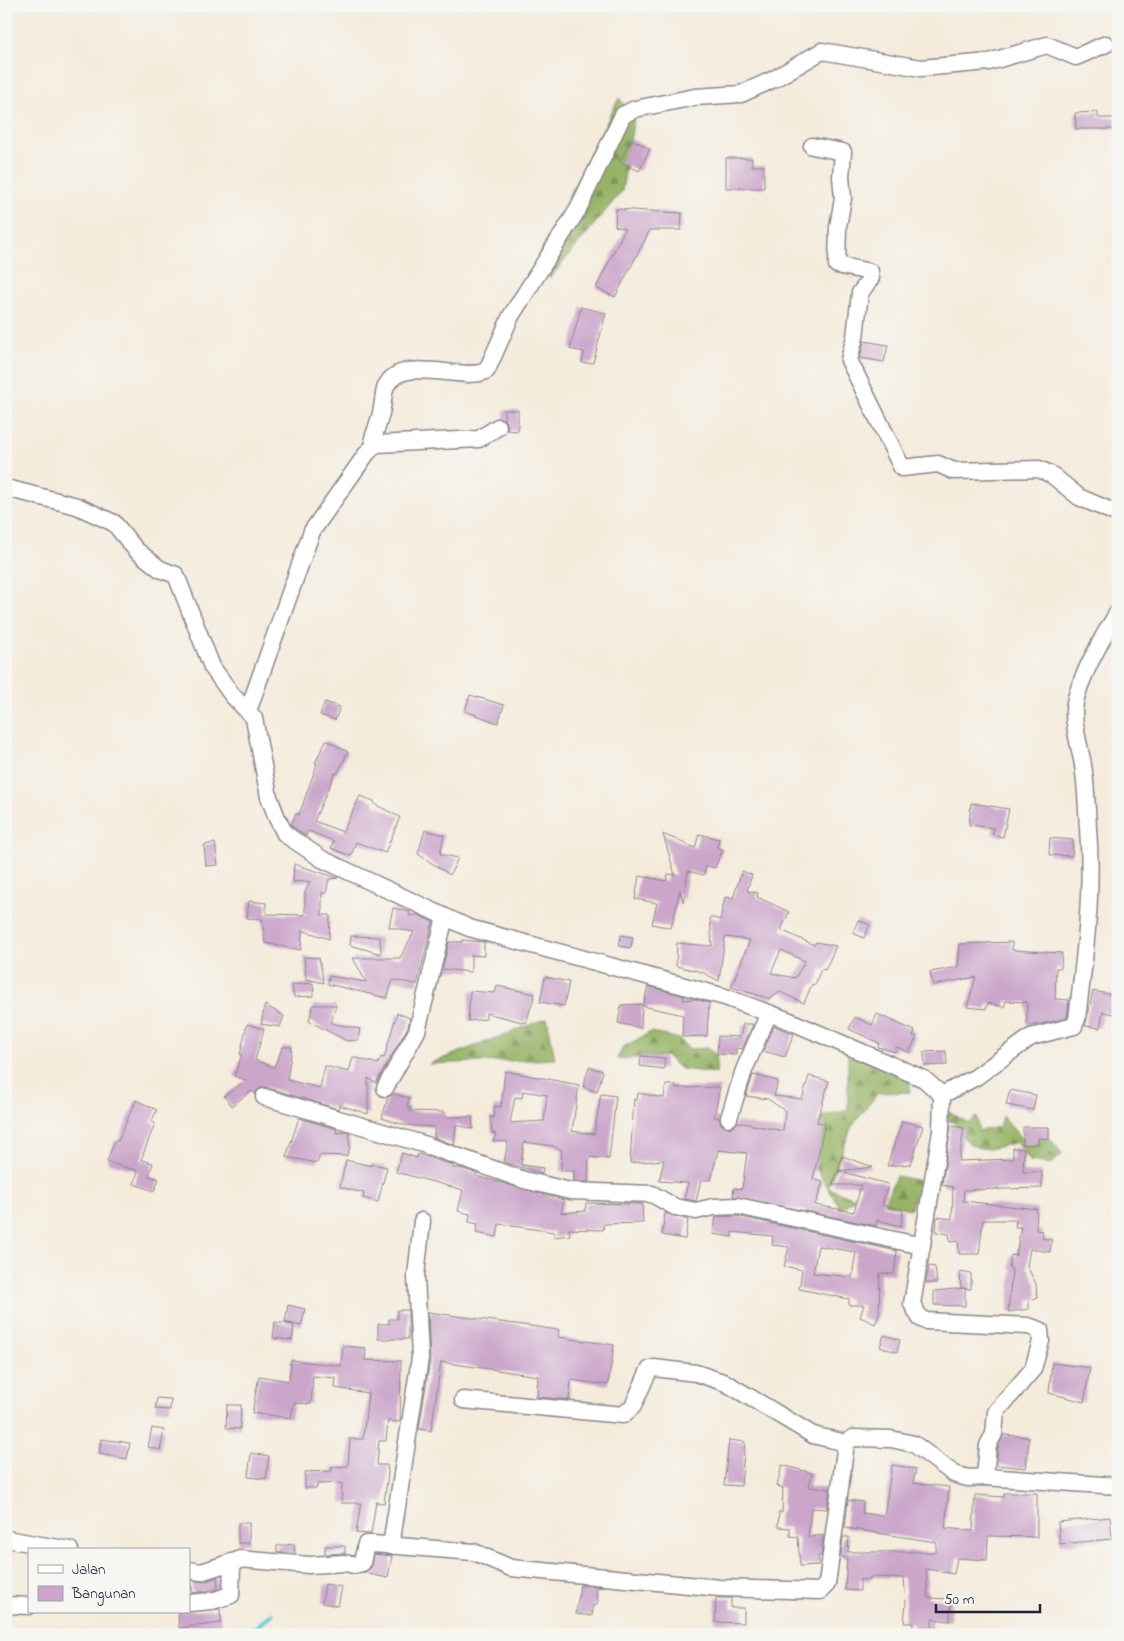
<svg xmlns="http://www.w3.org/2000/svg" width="1124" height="1641" font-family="'Indie Flower',sans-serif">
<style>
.forest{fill:url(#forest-firs);stroke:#5c6a50}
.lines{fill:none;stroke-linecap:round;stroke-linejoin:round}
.stream{stroke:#5cc2da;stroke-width:4.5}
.building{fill:#cba5ca;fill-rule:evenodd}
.street-casing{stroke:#8b868b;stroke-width:19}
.street{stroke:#fff;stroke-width:16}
</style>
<defs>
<pattern id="forest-firs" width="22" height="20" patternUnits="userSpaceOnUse" patternTransform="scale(1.25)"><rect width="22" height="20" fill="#96b366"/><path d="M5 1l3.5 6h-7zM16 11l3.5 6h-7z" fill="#7a9155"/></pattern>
</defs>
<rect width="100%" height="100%" fill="#f6f6f2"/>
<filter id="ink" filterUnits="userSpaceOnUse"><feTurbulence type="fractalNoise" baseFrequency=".02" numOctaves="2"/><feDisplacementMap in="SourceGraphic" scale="10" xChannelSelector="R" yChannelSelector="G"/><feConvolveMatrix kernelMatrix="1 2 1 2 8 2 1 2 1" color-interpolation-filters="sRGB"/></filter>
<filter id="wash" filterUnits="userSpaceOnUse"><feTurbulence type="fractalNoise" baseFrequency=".0096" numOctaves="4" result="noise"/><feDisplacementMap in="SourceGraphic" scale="20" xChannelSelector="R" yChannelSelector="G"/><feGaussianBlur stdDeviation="1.12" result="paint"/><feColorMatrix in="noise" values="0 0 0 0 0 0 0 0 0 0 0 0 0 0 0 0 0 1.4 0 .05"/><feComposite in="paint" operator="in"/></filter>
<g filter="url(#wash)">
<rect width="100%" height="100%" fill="#f4ebdb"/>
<g class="forest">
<polygon points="619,98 634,117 622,191 550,278 538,257"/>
<polygon points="547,1018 555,1059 429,1064"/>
<polygon points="651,1032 679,1039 690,1049 709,1048 716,1054 716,1073 681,1069 666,1056 617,1059 623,1047"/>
<polygon points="848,1051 910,1075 910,1092 878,1093 852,1126 828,1188 855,1198 841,1209 812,1162 821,1117 848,1110"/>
<path d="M945 1110 969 1123 976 1117 979 1131 999 1127 1002 1116 1021 1138 1049 1137 1062 1154 1052 1164 1030 1161 1017 1142C995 1148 977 1156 962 1135 957 1126 955 1122 945 1119Z"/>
<polygon points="896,1176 920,1181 910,1209 884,1203"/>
</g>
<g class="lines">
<polyline class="stream" points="246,1635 272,1614"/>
</g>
<g id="blocks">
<g class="building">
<polygon points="1098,112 1098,118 1118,118 1118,129 1076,129 1075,113"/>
<polygon points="631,139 650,149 639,171 620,162"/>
<polygon points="726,158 752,158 752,166 764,166 764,188 726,188"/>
<polygon points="616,209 682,213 681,230 650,230 615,297 596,288 625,229 615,226"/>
<polygon points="581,307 606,313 593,363 582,363 584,352 570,349"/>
<polygon points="864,341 888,345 884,362 860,358"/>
<polygon points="504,410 518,410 518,431 507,430 508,426 504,419"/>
<polygon points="470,695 504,705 498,723 465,711"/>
<polygon points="325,702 340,707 335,720 320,715"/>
<polygon points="326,740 348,752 337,774 335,773 314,821 343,832 360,796 374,801 374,804 400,817 385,853 356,842 351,856 331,848 334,841 308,831 306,836 293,827 291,825 296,814 299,815 317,764 315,763"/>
<polygon points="971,803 1009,809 1003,837 992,834 994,828 969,825"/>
<polygon points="425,830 444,835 440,854 458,858 450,875 418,854"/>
<polygon points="663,834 695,848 699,834 719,839 717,847 723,849 715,868 706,866 704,875 688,871 683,902 680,890 671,928 652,924 657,903 635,899 639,876 666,881 668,874 675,875"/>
<polygon points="1050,838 1073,840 1072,856 1049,855"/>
<polygon points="215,843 218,865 206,866 204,845"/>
<polygon points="294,864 338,878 329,879 326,893 322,893 322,915 330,915 329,939 302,930 301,950 265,943 262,919 247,918 249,901 266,903 266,914 305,915 305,892 310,881 293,882"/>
<path d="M742 871 752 875 747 891 758 893 757 897 789 912 781 930 814 945 816 942 836 946 825 970 821 969 815 985 812 984 804 1003 780 992 770 999 731 987 750 940 725 937 719 981 702 972 676 966 677 943 712 946 710 917 720 920 725 897 733 898ZM781 950 805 961 795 978 771 973Z"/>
<polygon points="393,908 410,912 409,916 418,915 433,922 417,984 393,980 387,998 328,984 329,976 366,982 353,958 400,958 414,932 389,927"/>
<polygon points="858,920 870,925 864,938 853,933"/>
<polygon points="621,935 633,937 631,948 619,946"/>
<polygon points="351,936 380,937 381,954 350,945"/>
<polygon points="462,940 484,942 484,956 471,955 471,972 442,969 449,942 462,942"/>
<polygon points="1012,942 1012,950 1062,953 1061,968 1056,968 1055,999 1069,1000 1067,1018 1037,1025 1027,1025 1027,1002 1006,1001 1004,1007 988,1003 986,1009 967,1007 976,977 933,985 930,972 958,967 960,944"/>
<polygon points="304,957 319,958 324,983 306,979"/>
<polygon points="545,977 569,982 564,1006 540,1002"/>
<polygon points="313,983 314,996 294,997 292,985"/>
<polygon points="497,986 535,994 526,1023 486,1013 486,1019 468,1021 470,991 495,993"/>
<polygon points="648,986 684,996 683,1000 695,999 709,1003 707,1036 682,1037 683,1015 643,1006"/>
<polygon points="1093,991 1118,996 1118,1015 1103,1012 1100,1028 1085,1026"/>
<polygon points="642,1004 641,1028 618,1023 621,1005"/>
<polygon points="265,1005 284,1016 280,1027 261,1024"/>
<polygon points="313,1005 336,1005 331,1023 360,1029 358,1040 347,1041 309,1021"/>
<polygon points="397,1013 410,1018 408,1027 376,1083 368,1078 368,1114 339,1105 338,1109 266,1087 261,1087 255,1093 251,1091 232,1106 224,1096 246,1080 234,1076 242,1055 240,1055 247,1024 264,1029 255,1060 274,1067 283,1047 292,1047 287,1080 320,1088 325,1066 349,1072 353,1057 378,1064 381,1057 384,1058"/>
<polygon points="877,1014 915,1031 913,1036 917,1037 909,1052 896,1047 895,1052 878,1047 879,1043 849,1029 855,1017 872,1025"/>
<polygon points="743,1024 753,1024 742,1049 736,1048 736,1055 717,1054 718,1036 740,1037"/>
<polygon points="774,1026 794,1034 785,1057 763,1051"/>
<polygon points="946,1051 947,1065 925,1066 924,1052"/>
<polygon points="641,1056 665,1058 664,1069 640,1066"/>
<polygon points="589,1067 603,1071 597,1092 583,1087"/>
<path d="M505 1071 579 1085 572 1131 594 1134 601 1094 616 1096 609 1159 589 1157 588 1182 574 1181V1171H561L562 1150 553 1146 524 1142 521 1165 543 1168 542 1174 504 1162 508 1142 493 1141 496 1134 492 1133 490 1117 494 1118V1106L501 1107ZM523 1091 547 1095 544 1121 510 1123 515 1097 522 1098Z"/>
<polygon points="753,1075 778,1081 774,1096 802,1099 809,1076 829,1081 817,1122 825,1123 813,1179 823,1182 815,1205 854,1212 861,1185 832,1185 838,1171 888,1184 882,1205 903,1210 901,1226 877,1220 876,1226 733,1196 734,1188 742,1189 747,1153 718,1150 711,1180 701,1180 696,1201 684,1199 688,1183 659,1181 664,1160 630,1163 634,1099 637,1100 638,1093 664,1098 666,1085 676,1085 676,1088 720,1087 714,1117 719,1118 722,1125 731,1128 738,1122 783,1131 785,1111 768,1099 746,1096"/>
<polygon points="1010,1090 1036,1095 1033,1110 1006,1105"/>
<polygon points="393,1094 409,1098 407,1107 410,1107 409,1111 445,1112 445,1117 472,1117 473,1129 456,1125 454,1145 434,1137 434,1127 404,1125 382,1118 388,1097"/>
<polygon points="136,1100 157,1110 151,1122 155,1123 141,1160 153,1163 149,1176 159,1179 154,1191 134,1184 138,1171 107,1162 115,1140 118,1141"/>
<polygon points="299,1118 337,1129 336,1133 349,1132 350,1147 347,1156 320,1155 317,1163 286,1157"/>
<polygon points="902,1121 923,1126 911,1164 887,1166"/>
<polygon points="951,1126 964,1128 959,1161 1013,1159 1013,1148 1024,1149 1023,1172 1042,1172 1042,1188 964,1190 963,1201 1037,1209 1036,1230 1043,1231 1042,1238 1052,1240 1050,1252 1030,1249 1027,1266 1036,1284 1037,1298 1029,1300 1029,1309 1008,1312 1012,1269 1009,1268 1011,1255 1016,1256 1021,1227 1015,1227 1016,1220 983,1220 979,1254 959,1254 958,1241 950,1242 949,1234 936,1232 937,1217 952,1219 953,1187 942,1185"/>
<polygon points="1023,1127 1049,1127 1049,1139 1038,1138 1038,1144 1023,1145"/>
<polygon points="402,1153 417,1158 418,1154 453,1165 453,1168 460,1168 476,1173 476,1176 564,1200 561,1213 585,1211 586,1203 642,1204 643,1223 604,1224 603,1230 569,1229 570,1235 554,1237 554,1232 499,1224 497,1237 476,1233 478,1224 469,1222 470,1214 458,1211 463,1190 396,1172"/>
<polygon points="842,1156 873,1167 838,1171"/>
<polygon points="346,1160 371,1166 371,1164 387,1167 378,1202 363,1198 364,1193 340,1187"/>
<polygon points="665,1213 688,1220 685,1239 662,1235"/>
<path d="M737 1216 897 1251 894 1274 880 1273 879 1315 875 1324 860 1317 864 1305H849V1299L799 1289 802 1270 784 1266 789 1247 772 1245 773 1236 732 1232V1237L713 1234 716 1217ZM818 1246 856 1252 852 1277 813 1273Z"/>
<polygon points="929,1266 935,1267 937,1283 926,1283"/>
<polygon points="960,1272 971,1274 971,1289 961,1288"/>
<polygon points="965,1288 965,1306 934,1305 934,1291"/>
<polygon points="288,1305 305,1309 301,1326 285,1322"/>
<polygon points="397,1310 408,1310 408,1339 378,1339 378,1324 389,1324 389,1319 397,1319"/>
<polygon points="428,1312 559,1330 558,1337 614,1345 608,1385 571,1380 569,1400 537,1397 538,1376 441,1362 431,1431 419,1429 430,1360"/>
<polygon points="275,1322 294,1325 292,1340 273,1338"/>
<polygon points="884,1335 900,1340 897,1352 880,1347"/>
<polygon points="343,1346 366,1348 365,1360 401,1361 400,1422 388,1421 386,1441 379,1441 377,1465 387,1465 388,1473 384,1503 376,1502 371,1534 356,1533 361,1503 341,1503 342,1483 317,1484 317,1488 305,1488 305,1472 332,1471 332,1467 348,1466 350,1439 363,1439 368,1393 335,1388 336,1378 313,1376 311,1404 294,1403 291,1418 252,1413 259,1376 289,1381 291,1360 341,1366"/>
<polygon points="1052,1363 1090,1368 1084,1402 1049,1393"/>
<polygon points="157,1398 171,1399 170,1410 155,1409"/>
<polygon points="227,1405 241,1405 240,1429 226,1428"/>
<polygon points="152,1428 164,1430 160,1450 148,1447"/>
<polygon points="1004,1435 1029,1437 1026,1468 996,1465 998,1448"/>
<polygon points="101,1439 130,1443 127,1459 99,1454"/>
<polygon points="729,1440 745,1442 741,1486 724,1485"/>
<polygon points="251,1453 269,1456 266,1479 248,1477"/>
<polygon points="782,1465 812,1473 809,1487 830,1489 827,1509 811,1508 808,1537 823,1535 821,1556 818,1556 819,1565 800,1566 798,1537 790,1536 790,1528 778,1527 779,1511 782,1513 783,1488 777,1486"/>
<polygon points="892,1465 916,1469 913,1483 949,1487 945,1528 973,1531 975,1495 1004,1497 1004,1493 1037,1493 1037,1537 988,1536 987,1560 957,1558 954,1574 926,1569 928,1598 951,1599 950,1621 932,1619 932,1635 913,1635 913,1623 904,1623 906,1603 904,1578 870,1577 870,1581 860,1579 860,1591 845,1590 847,1558 841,1557 843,1537 849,1537 848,1552 936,1552 936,1542 845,1528 848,1500 863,1502 862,1513 884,1516"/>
<polygon points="1110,1517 1112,1539 1060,1544 1058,1522"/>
<rect x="238" y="1523" width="11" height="20"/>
<polygon points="294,1544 295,1554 277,1552 277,1546"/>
<polygon points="325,1546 345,1546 345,1553 325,1554"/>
<polygon points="374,1554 392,1556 388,1578 364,1573 372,1566"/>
<polygon points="217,1577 218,1589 193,1593 191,1580 204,1582"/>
<polygon points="325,1584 342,1587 338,1606 322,1603"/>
<polygon points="580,1585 605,1587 596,1588 597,1605 593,1605 592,1616 576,1614"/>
<polygon points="716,1598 731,1598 731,1608 744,1608 744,1623 715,1622"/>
<polygon points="220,1609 221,1623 179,1628 178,1612"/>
</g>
</g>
</g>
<g filter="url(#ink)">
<use href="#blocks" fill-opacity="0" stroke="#8b868b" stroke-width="1"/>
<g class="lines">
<g class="street-casing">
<g id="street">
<polyline points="812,146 843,152 841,177 843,198 838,227 837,265 870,272 871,278 860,293 855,337 849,360 902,468 938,464 954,471 1039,469 1052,475 1079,497 1118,514"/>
<path d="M376 444 373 438C376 430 379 421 381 413 383 405 383 394 386 386 402 353 467 384 487 370L511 316 577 211 623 115 635 109 695 97 741 94 774 79 822 51 921 68 989 62 1047 45 1076 57 1106 44"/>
<polyline points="6,488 77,506 114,523 136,550 160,569 176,575 212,667 232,695 254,718 269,797 277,818 285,834 322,859 469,928 725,997 790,1021 924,1079 942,1095 941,1131 912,1304 920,1318 926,1321 1028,1326 1040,1330 1041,1341 1033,1369 996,1412 994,1434 988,1445 985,1477 1118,1486"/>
<polyline points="248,711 312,531 367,453 376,444 479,439 498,427"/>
<polyline points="385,1088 417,1031 445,917"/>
<path d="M942 1095 976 1077 1031 1037 1074 1026 1077 1019C1084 961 1092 903 1089 844 1087 818 1087 791 1083 765 1080 748 1074 729 1074 712 1074 687 1104 634 1118 612"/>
<polyline points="264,1097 423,1144 524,1180 570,1191 652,1194 675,1207 696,1211 713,1207 738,1206 922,1246"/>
<polyline points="729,1118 744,1070 769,1013"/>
<polyline points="463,1400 623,1415 633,1406 649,1370 654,1368 696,1373 726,1383 813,1435 846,1443"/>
<polyline points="6,1539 70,1550"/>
<polyline points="391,1546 420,1358 416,1276 422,1221"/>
<polyline points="189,1570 201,1572 235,1561"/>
<polyline points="189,1603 212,1601 231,1595 232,1566 240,1559 309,1565 344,1563 354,1565 362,1563 366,1544 373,1544 474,1552 511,1568 720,1588 820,1591 827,1584 846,1443 853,1438 891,1439 914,1444 954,1474 968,1478 985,1477"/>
<polyline points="6,1605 29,1606"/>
</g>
</g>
<use href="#street" class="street"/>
</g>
</g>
<rect width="1124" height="1641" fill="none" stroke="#f6f6f2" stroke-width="25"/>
<rect x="28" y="1548" width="162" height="65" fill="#f6f6f2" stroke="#a1a1a9"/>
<rect x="38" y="1565" width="25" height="8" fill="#ffffff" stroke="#a1a1a9"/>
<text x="72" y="1574" font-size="15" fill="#22223b">Jalan</text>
<rect x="38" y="1586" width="25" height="15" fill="#cba5ca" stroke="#a1a1a9"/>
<text x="72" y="1598" font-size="15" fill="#22223b">Bangunan</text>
<path d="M936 1604v8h104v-8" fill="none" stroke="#22223b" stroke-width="2.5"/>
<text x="944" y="1604" font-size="15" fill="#22223b" stroke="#f6f6f2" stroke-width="4" paint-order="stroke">50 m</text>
</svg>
